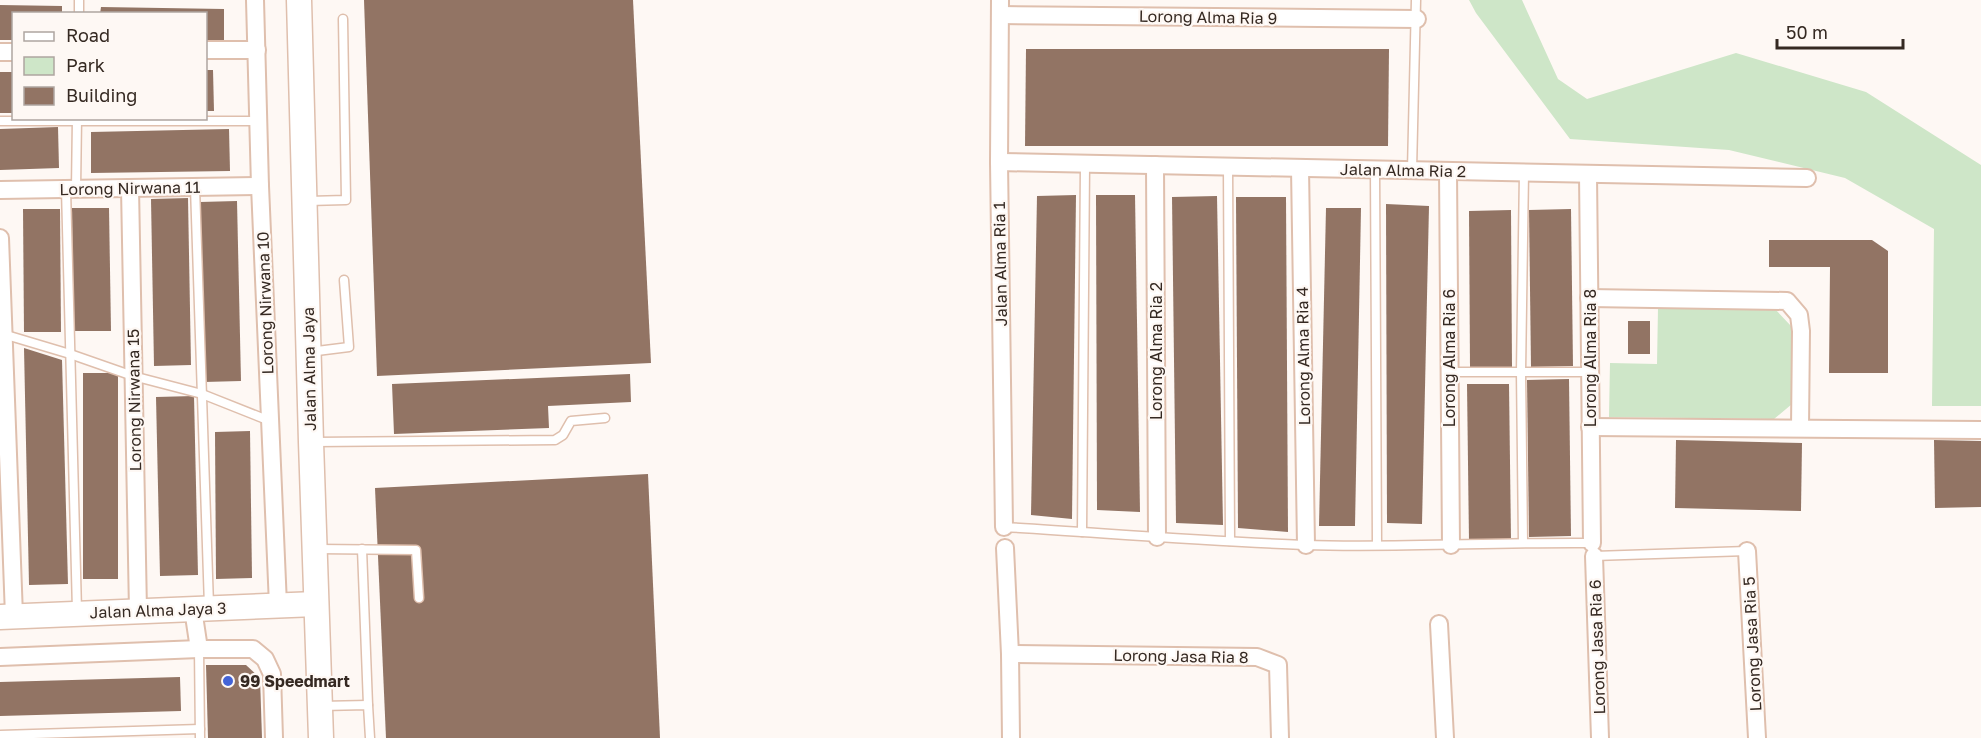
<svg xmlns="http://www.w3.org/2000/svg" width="1981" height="738" font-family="'Golos Text',sans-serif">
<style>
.green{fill:#cee6c8}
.building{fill:#927464}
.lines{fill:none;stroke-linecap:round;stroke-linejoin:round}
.lane-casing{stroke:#dfbfad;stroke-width:11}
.street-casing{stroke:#dfbfad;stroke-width:20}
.secondary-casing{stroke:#dfbfad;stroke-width:27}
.lane{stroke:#fff;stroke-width:8}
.street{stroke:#fff;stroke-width:16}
.secondary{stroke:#fff;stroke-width:24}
.poi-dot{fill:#4363d6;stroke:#fef8f4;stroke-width:2}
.labels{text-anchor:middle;stroke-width:4.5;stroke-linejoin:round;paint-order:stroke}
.street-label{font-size:16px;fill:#352922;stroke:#fef8f4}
.poi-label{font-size:16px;font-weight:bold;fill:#352922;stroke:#fef8f4;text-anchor:start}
</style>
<rect width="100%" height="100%" fill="#fef8f4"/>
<g class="green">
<polygon points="1469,0 1522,0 1558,79 1587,99 1736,53 1866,92 1981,165 1981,406 1932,406 1934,229 1845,178 1729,150 1570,139 1476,13"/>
<polygon points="1658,308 1775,309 1791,326 1792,404 1774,419 1609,417 1610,363 1657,364"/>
</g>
<g class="building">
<polygon points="364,0 633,0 651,363 377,376"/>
<polygon points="0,5 62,6 62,14 14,14 14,40 0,40"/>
<polygon points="101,7 224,9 224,44 206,44 206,14 100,14"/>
<polygon points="1026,49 1389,49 1388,146 1025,146"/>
<polygon points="206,70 213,70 214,111 206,111"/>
<rect x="0" y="72" width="14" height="41"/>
<polygon points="58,127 59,168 0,170 0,129"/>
<polygon points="229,129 230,171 91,173 91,132"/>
<polygon points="1076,195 1072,519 1031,515 1037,196"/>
<polygon points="1096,195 1135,195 1140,512 1097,510"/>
<polygon points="1217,196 1223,525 1176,523 1172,197"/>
<polygon points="1236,197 1286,197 1288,532 1238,528"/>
<polygon points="188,198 191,365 154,366 151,199"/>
<polygon points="237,201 241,381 204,382 200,202"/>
<polygon points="1386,204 1429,206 1422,524 1387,523"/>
<polygon points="72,208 109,208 111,331 73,331"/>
<polygon points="1326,208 1361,208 1355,526 1319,526"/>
<polygon points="23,209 60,209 61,332 24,332"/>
<polygon points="1571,209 1573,366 1531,367 1529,210"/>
<polygon points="1511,210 1512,367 1470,367 1469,211"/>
<polygon points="1769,240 1872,240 1888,251 1888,373 1829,373 1830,267 1769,267"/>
<rect x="1628" y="321" width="22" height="33"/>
<polygon points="24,348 62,360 68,584 29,585"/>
<rect x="83" y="373" width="35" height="206"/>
<polygon points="630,374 631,402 548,406 549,428 394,434 392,384"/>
<polygon points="1569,379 1571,536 1529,537 1527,380"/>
<polygon points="1467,384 1509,384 1511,540 1469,541"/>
<polygon points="194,396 198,575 160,576 156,397"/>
<polygon points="250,431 252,578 216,579 215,432"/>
<polygon points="1676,440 1802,443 1801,511 1675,508"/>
<polygon points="1934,440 1981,441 1981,507 1935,508"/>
<polygon points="648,474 660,738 386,738 375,488"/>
<polygon points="206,665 246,665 260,678 262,738 208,738"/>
<polygon points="180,677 181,711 0,716 0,682"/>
</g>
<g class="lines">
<g class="lane-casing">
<g id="lane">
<polyline points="79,14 79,0"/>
<polyline points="0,121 258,121"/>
<polyline points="1228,166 1230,541"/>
<polyline points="1375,169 1377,545"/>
<polyline points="1412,170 1416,0"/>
<polyline points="195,187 209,606"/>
<polyline points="66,189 77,611"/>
<polyline points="76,189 77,118"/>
<polyline points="308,201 346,200 343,19"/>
<polyline points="3,334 70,354 133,376 202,394 270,421"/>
<polyline points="309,352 349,347 344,280"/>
<polyline points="1449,372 1590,372"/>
<polyline points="314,442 555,440 563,435 571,421 605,418"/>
<path d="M1004 527C1104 533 1204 541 1304 545 1400 548 1496 542 1592 543"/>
<polyline points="1082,532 1085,164"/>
<polyline points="1523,542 1521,372 1524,172"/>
<polyline points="317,549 416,550 419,598"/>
<polyline points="362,549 368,705"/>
<polyline points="1594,556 1747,551"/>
<polyline points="199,649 200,738"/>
<polyline points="321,706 368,705 370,738"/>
<polyline points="0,735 200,729"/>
</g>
</g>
<g class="street-casing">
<g id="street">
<polyline points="255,0 260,186 278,605"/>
<polyline points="1000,0 999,162 1004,527"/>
<polyline points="1000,15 1417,19"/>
<polyline points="206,50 257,50"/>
<polyline points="0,52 14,52"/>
<polyline points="999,162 1807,178"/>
<polyline points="1155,165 1157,537"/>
<polyline points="1300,168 1306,545"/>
<polyline points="1448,171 1451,545"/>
<polyline points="1588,174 1592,543"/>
<polyline points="130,188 138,611"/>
<polyline points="0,190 260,186"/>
<polyline points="0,238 14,616"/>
<polyline points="1589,298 1787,301 1799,315 1801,331 1800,428"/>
<polyline points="1590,427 1981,430"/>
<polyline points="1005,548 1010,654 1011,738"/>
<polyline points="1747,551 1757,738"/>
<polyline points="1594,556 1600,738"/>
<polyline points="193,609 199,649"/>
<polyline points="1439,624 1445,738"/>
<polyline points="1010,654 1257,657 1278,665 1280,738"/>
<polyline points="0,657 199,649 253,649 265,659 272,674 274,738"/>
</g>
</g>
<g class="secondary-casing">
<g id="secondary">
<polyline points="299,0 311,442 321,738"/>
<polyline points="0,617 316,604"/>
</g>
</g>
<use href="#lane" class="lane"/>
<use href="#street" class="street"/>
<use href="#secondary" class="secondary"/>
</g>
<circle class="poi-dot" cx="228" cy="681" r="6"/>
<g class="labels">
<g class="street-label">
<text transform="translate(1208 17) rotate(1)" y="6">Lorong Alma Ria 9</text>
<text transform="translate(1403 170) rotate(1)" y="6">Jalan Alma Ria 2</text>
<text transform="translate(130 188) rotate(-1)" y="6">Lorong Nirwana 11</text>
<text transform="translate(1000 264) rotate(-91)" y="6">Jalan Alma Ria 1</text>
<text transform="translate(265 303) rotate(-92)" y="6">Lorong Nirwana 10</text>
<text transform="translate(1156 351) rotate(-90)" y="6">Lorong Alma Ria 2</text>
<text transform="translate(1303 356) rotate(-91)" y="6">Lorong Alma Ria 4</text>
<text transform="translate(1449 358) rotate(-90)" y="6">Lorong Alma Ria 6</text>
<text transform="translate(1590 358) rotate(-90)" y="6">Lorong Alma Ria 8</text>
<text transform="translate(309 369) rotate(-91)" y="6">Jalan Alma Jaya</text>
<text transform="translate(134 400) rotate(-91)" y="6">Lorong Nirwana 15</text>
<text transform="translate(158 610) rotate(-2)" y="6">Jalan Alma Jaya 3</text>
<text transform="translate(1752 644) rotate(-93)" y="6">Lorong Jasa Ria 5</text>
<text transform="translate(1597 647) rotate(-92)" y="6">Lorong Jasa Ria 6</text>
<text transform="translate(1181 656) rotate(1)" y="6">Lorong Jasa Ria 8</text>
</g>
<g class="poi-label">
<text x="240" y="687">99 Speedmart</text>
</g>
</g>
<rect x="12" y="12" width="195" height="108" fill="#fef8f4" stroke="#aea5a0" stroke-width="1.5"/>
<rect x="24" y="32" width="30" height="9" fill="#ffffff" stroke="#aea5a0" stroke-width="1.5"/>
<text x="66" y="42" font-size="18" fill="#352922">Road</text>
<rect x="24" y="57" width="30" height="18" fill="#cee6c8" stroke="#aea5a0" stroke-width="1.5"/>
<text x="66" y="72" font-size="18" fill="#352922">Park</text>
<rect x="24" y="87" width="30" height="18" fill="#927464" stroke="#aea5a0" stroke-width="1.5"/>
<text x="66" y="102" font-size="18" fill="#352922">Building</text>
<path d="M1777 39v9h126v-9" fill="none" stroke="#352922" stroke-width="3"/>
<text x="1786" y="39" font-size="18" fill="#352922" stroke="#fef8f4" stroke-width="4.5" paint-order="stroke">50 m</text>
</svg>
